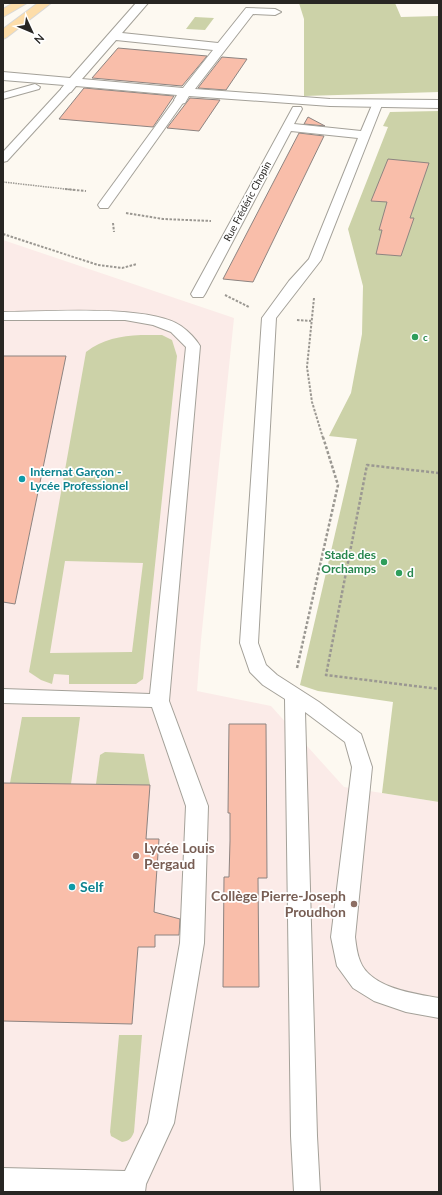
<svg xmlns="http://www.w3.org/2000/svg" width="442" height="1195" font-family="Lato,sans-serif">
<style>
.education{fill:#fbebe8}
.green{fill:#ccd2a8;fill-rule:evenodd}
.building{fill:#f9beaa;stroke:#8d8481}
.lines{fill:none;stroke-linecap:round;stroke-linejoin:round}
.lane-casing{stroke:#a4a199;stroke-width:2}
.street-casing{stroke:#a4a199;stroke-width:2}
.primary-casing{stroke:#d8d8d7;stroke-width:2}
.path-far2{stroke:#9b9892;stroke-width:1.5;stroke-dasharray:1.5 1;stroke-linecap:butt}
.path-far1{stroke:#9b9892;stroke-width:2;stroke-dasharray:2.5 1.5;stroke-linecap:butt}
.path{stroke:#9b9892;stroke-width:2.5;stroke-dasharray:3 2;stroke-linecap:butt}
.lane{fill:#fff;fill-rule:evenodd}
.street{fill:#fff;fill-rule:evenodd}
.primary{fill:#fddda9;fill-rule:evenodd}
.leisure-dot{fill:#2e9e5b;stroke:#fff;stroke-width:1.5}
.culture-dot{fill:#0f9aa8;stroke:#fff;stroke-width:1.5}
.education-dot{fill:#8d6e63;stroke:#fff;stroke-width:1.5}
.labels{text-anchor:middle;stroke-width:3.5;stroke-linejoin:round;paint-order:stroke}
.far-street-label{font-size:10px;fill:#282623;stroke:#fff}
.far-leisure-label{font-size:10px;font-weight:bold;fill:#27864d;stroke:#fff;text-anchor:start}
.culture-label{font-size:12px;font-weight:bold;fill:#0d838f;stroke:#fff;text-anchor:start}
.leisure-label{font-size:12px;font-weight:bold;fill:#27864d;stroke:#fff;text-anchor:end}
.near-education-label{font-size:14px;font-weight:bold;fill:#785e54;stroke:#fff;text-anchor:start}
.near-culture-label{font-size:14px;font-weight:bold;fill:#0d838f;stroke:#fff;text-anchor:start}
</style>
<rect width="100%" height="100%" fill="#fdf9f1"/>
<polygon class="education" points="3,240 234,318 201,640 197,691 271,706 344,787 439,802 439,1192 3,1192"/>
<g class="green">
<polygon points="299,3 395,3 401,17 439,16 439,92 304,96 304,19"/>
<polygon points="195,17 214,18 205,30 186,29"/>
<polygon points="439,111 439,802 382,793 393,702 318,691 300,685 357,439 329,436 351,393 362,334 363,286 348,229 388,127 383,126 390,112"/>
<path d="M141 335H162L172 340 177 356 143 679 136 684H69V675L54 674 52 684 41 680 29 672 86 352C103 339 120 336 141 335ZM65 561 143 563 132 652 50 653Z"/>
<polygon points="22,717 80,717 71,784 10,783"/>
<polygon points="105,752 144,754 150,785 96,784 100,755"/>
<path d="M119 1035H142L134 1132C131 1139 129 1141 122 1142L111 1136 110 1132Z"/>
</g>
<g class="building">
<polygon points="118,48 207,56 182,86 92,78"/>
<polygon points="222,57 247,59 226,90 198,88"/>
<polygon points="84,88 174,96 153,127 59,119"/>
<polygon points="190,98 220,100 199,131 167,128"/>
<polygon points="308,117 325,126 304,124"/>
<polygon points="299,133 324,136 253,282 223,279"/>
<polygon points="388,159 429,163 410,218 414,218 401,256 376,254 382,230 379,230 387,202 371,201"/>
<polygon points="3,356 66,356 15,604 3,602"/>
<polygon points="229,724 266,724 267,878 258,878 259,987 223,987 224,877 229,877 230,841 230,813 228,813"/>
<polygon points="3,783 150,785 146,839 159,839 154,912 180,919 179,935 155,935 155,947 138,947 132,1024 3,1021"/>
</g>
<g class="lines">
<g class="lane-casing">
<g id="lane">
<polygon points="35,84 40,87 39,89 3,99 3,93"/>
<polygon points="67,86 71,87 72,89 71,91 7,161 3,162 3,152 63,87"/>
<polygon points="180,97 185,100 108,208 100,208 98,205 100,202 176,98"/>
<path d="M377 102 382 105 321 260 276 318 258 643 266 665 277 675 319 702 361 734 372 767 355 937C356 945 357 954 360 961 370 988 415 994 439 998V1018L406 1012 374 1001 353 988 337 966 331 937 352 767 345 742 305 712 317 1136 320 1192H294L291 1136 285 699 263 685 250 672 240 643 262 318 289 281 309 259 358 138 291 131 205 294 203 297H193L191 294 293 107H301L302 109 294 124 361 131 372 105Z"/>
<path d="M3 312C44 312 149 304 181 326 188 331 196 339 200 346L169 701 208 806 204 943 174 1123 146 1184 145 1192H3V1168L125 1171 148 1123 180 943 186 806 152 707 3 703V689L150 694 186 347 171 332 153 325 125 320H3Z"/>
</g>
</g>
<g class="street-casing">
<path id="street" d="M136 3H148L122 33 218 43 246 8 275 9 281 12 275 15 253 14 195 89 330 99 439 100V108L330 106 189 96 185 103 180 104 174 100 177 95 76 86 71 92 67 93 61 89 64 85 3 80V72L70 78ZM116 40 213 50 183 88 82 79Z"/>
</g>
<g class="primary-casing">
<g id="primary">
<polygon points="13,3 27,3 3,17 3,9"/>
<polygon points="38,3 51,3 7,37 3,39 3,29"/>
</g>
</g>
<polyline class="path-far2" points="3,182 74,190"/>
<g class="path-far1">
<polyline points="65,189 86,191"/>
<polyline points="126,213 163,219 211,221"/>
<polyline points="113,223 114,232"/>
<polyline points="3,234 98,265 122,268 137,264"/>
<polyline points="225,295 249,307"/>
<polyline points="314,298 307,367 312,402 323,438"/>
<polyline points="297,320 311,321"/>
</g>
<g class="path">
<polyline points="439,473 367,465 326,675 439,689"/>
<polyline points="297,668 338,485 323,437"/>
</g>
<use href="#lane" class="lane"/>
<use href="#street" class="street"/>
<use href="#primary" class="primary"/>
</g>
<g class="leisure-dot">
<circle cx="415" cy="337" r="4"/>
<circle cx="384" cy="562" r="4"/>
<circle cx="399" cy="573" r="4"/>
</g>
<g class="culture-dot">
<circle cx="22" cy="479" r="4"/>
<circle cx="72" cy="887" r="4"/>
</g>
<g class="education-dot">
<circle cx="136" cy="856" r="4"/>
<circle cx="354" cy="904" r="4"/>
</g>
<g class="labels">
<g class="far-street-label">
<text transform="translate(247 201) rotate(-62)" y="4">Rue Frédéric Chopin</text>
</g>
<g class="far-leisure-label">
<text x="423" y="341">c</text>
</g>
<g class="culture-label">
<text x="30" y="476">Internat Garçon -<tspan x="30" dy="14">Lycée Professionel</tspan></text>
</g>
<g class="leisure-label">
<text x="376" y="559">Stade des<tspan x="376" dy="14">Orchamps</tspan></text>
<text x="407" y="577" text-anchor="start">d</text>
</g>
<g class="near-education-label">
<text x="144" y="853">Lycée Louis<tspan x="144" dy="16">Pergaud</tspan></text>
<text x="346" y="901" text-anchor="end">Collège Pierre-Joseph<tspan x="346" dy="16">Proudhon</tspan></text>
</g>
<g class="near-culture-label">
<text x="80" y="892">Self</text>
</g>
</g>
<rect width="442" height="1195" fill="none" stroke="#282623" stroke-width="8"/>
<g transform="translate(32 32) rotate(134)" stroke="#ffffff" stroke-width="3" paint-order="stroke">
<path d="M0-3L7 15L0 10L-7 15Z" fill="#282623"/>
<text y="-6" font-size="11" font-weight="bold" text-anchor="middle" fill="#282623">N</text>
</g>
</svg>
